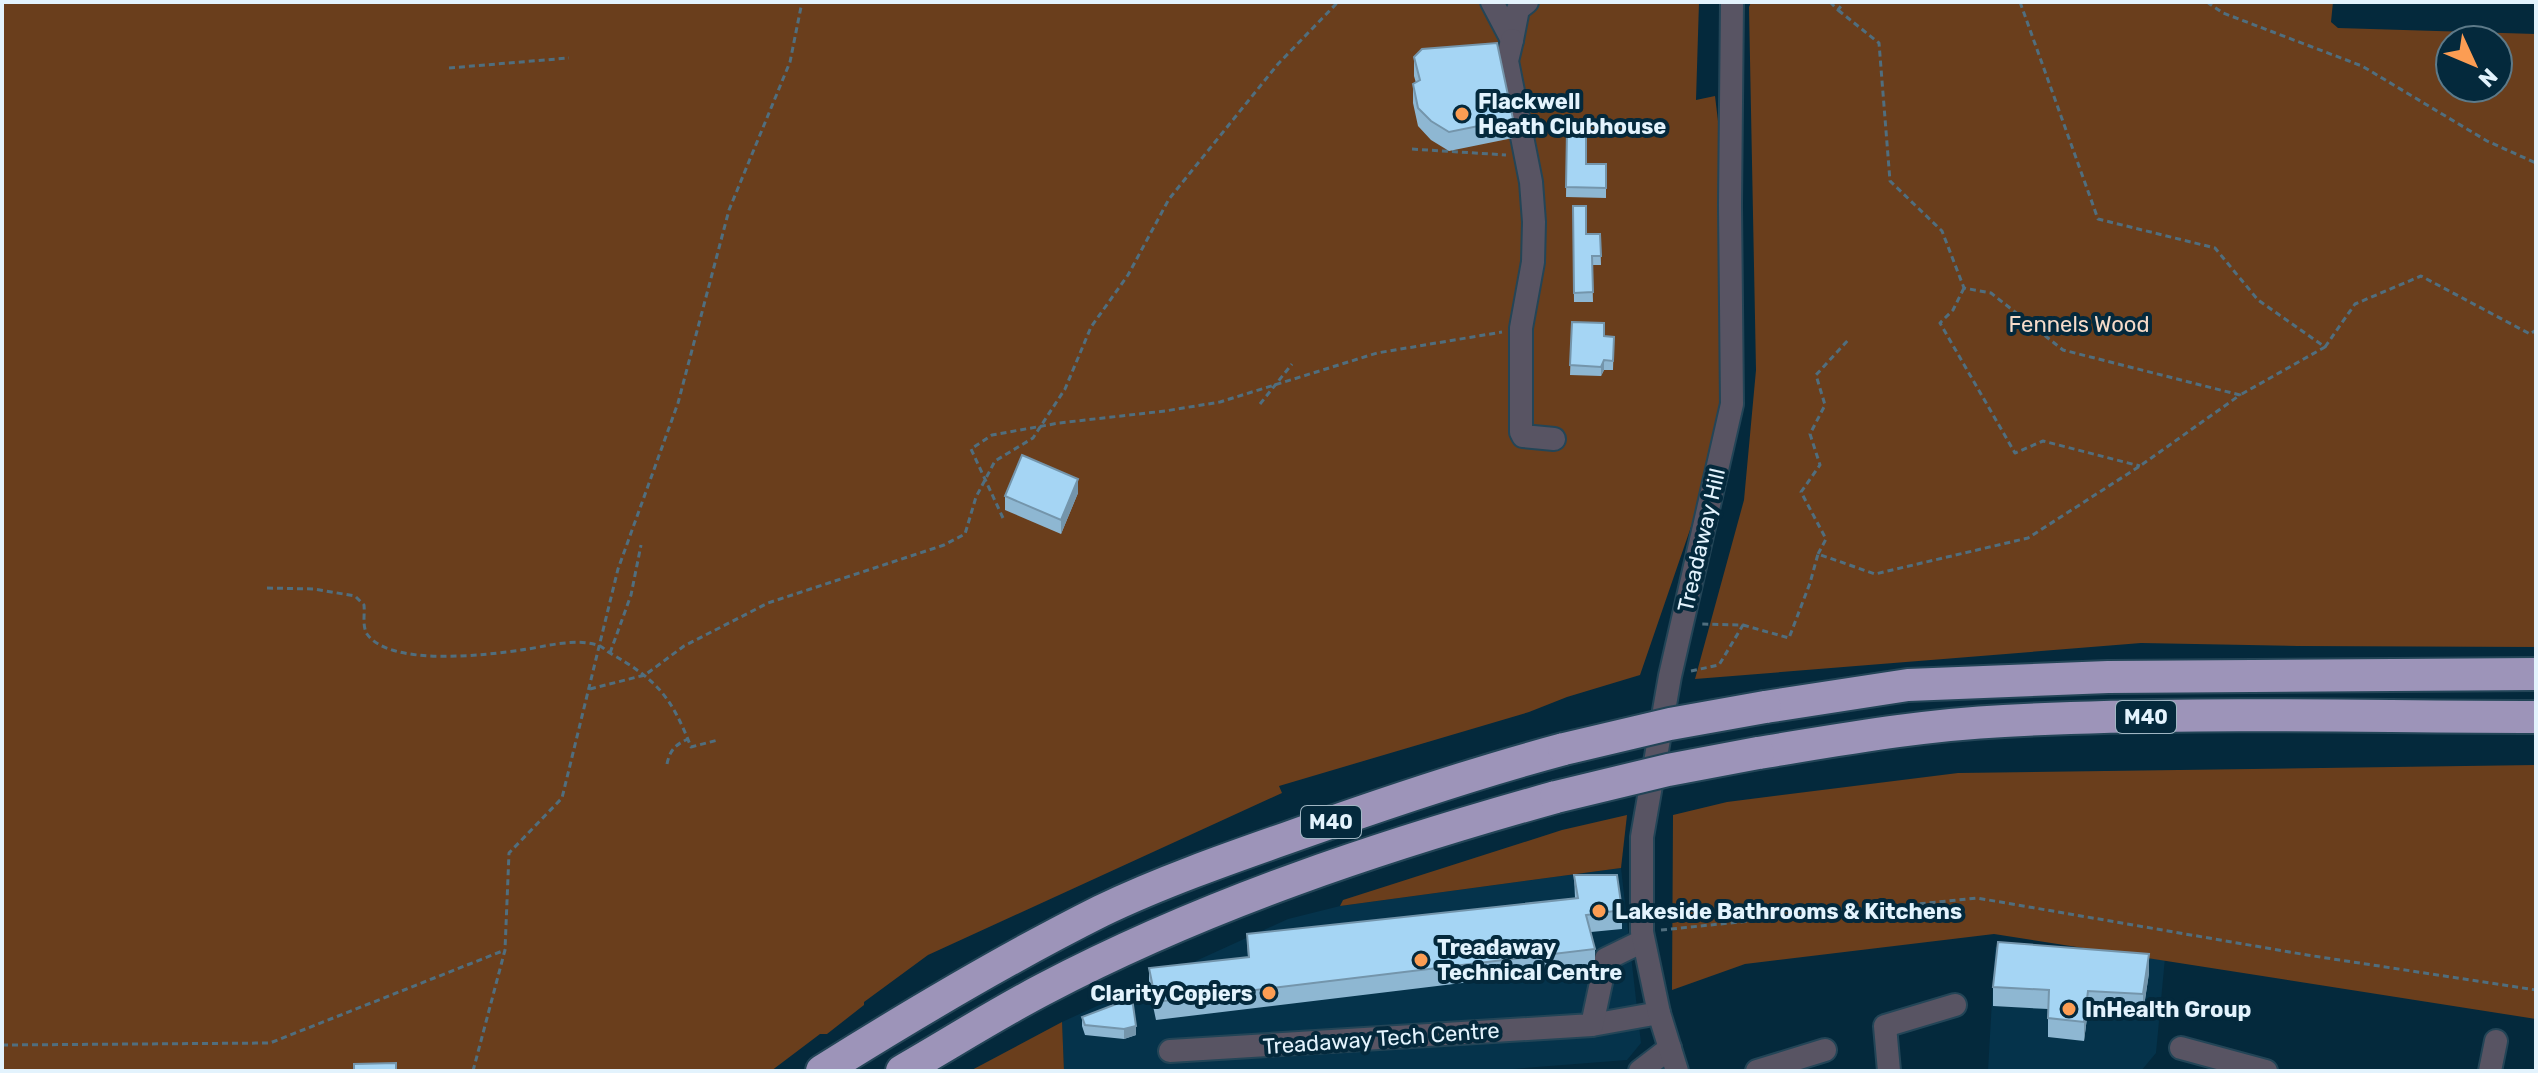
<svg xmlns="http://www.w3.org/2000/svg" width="2538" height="1073" font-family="Rubik,sans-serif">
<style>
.built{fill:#05334b}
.green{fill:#6a3e1c;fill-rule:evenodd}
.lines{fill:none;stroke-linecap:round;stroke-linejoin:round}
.minor-casing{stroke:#234557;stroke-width:26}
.highway-casing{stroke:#234557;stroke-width:36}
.path{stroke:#506e7e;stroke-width:3;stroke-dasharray:6 4;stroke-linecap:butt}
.minor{stroke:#585463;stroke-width:22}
.highway{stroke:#9d94b9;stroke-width:32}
.highway-bridge-casing{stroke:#234557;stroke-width:36;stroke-linecap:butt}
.highway-bridge{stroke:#9d94b9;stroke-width:32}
.wall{fill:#8eb7d2}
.shaded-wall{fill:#7495ab}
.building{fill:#a5d5f4;stroke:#7495ab;stroke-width:2}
.poi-dot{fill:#fc9d53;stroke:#04293c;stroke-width:3}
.labels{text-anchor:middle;stroke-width:8;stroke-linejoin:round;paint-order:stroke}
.shield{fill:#04293c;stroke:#a0b6c3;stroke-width:2}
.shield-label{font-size:20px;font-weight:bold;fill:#e3f3fd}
.poi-label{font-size:22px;font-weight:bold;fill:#e3f3fd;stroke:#04293c;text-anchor:start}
.park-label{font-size:22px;fill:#f6dbc9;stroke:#04293c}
.street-label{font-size:22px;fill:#e3f3fd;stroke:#04293c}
</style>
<rect width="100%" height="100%" fill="#04293c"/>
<g class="built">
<polygon points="1621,868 1641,1043 1627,1060 1487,1071 1064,1071 1062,1022 1288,919 1340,906"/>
<polygon points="1995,947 2165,958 2156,1053 2141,1071 1988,1071"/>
</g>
<g class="green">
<polygon points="2,2 1699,2 1696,100 1715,96 1724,171 1731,387 1701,521 1693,521 1640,675 1567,697 1529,712 1279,786 1282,793 928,955 864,1002 864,1005 827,1034 820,1034 771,1071 2,1071"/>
<path d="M1751 2H2333L2331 22 2338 28 2536 34V647L2298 646 2141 643 1695 679 1744 500 1756 370 1749 7ZM2450 40H2498V88H2450Z"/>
<polygon points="2536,765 2536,1019 1994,934 1745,964 1672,990 1673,815 1727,802 1958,773"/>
<polygon points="1627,815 1621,868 1340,906 1343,900 1562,830"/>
<polygon points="1062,1021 1064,1071 970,1071 1062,1022"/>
</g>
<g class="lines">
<g class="minor-casing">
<g id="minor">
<polyline points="1492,2 1512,40 1518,9 1527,2"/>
<polyline points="1512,40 1507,61 1531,182 1534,222 1533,262 1521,328 1521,432 1523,436 1554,439"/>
<polyline points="1592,1025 1659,1013"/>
<polyline points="2181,1048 2266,1071"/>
<polyline points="1170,1051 1592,1025 1606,959 1643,941"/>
<polyline points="1640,1071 1670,1048"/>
<polyline points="1677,1071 1659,1013 1642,932 1642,837 1670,676 1732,404 1730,205 1732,2"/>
<polyline points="1757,1071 1825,1050"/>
<polyline points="1889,1071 1885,1026 1955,1005"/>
<polyline points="2490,1071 2496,1041"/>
</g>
</g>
<g class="highway-casing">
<g id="highway">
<polyline points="1765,707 1908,685 2108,677 2536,674"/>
<path d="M1758 753C1839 740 1921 725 2004 721 2181 711 2359 717 2536 717"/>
<path d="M822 1071C913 1014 1005 959 1101 911 1159 883 1227 859 1287 838 1379 805 1470 774 1564 749"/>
<path d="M902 1071C949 1044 996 1014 1044 989 1206 904 1380 846 1556 797"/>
</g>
</g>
<g class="path">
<polyline points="1830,2 1838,10 1844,2"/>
<polyline points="2020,2 2098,219 2215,248 2258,300 2325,347 2240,395"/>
<polyline points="2207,2 2223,13 2362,66 2487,141 2536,163"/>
<polyline points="449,68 569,58"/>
<polyline points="1412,149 1506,155"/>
<polyline points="1964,288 1953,310 1940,323 2015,453 2043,441 2140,466"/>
<polyline points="2325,347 2355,304 2421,276 2530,334 2536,330"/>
<polyline points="1260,404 1292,364"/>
<polyline points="1003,518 971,449 992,435 1059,423 1165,411 1220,402 1377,353 1502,332"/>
<polyline points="1818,554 1826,539 1801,492 1820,465 1810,434 1825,405 1816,375 1849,339"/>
<path d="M267 588 314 589 355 596 364 605C365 614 362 626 367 634 390 667 486 655 521 650 545 647 575 637 600 646 604 648 606 651 610 653 657 680 671 696 691 747L718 740"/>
<polyline points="1743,625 1789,638 1810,583 1818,554 1875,574 2028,538 2140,466 2240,395 2063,350 1991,293 1964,288 1942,231 1890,181 1879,43 1838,10"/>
<polyline points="610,653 631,595 641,545"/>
<polyline points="1691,671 1719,665 1743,625 1702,624"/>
<polyline points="590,689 645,675 684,646 768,603 944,545 965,534 976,497 995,461 1033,438 1065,389 1091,327 1128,275 1169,199 1278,64 1338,2"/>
<path d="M667 764C670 750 675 745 688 739"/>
<polyline points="1661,930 1977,898 2307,955 2536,990"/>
<polyline points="2,1045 270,1043 505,950"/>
<polyline points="473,1071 505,950 509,853 562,798 618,569 678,403 729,210 790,62 802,2"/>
</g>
<use href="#minor" class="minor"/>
<use href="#highway" class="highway"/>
<g class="highway-bridge-casing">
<g id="highway-bridge">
<polyline points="1564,749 1670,724 1765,707"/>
<polyline points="1556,797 1668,770 1758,753"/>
</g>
</g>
<use href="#highway-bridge" class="highway-bridge"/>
</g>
<g class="wall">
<polygon points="1414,57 1513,119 1513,138 1449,151 1431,140 1418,126 1413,103 1413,84 1416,83 1414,76"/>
<polygon points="1567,131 1586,164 1606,164 1606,198 1566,197"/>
<polygon points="1573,206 1586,234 1600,234 1601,265 1592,265 1593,302 1574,302"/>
<polygon points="1572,322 1604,336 1614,337 1613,370 1604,370 1601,376 1570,375"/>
<polygon points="1078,493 1061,534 1005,510 1005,496"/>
<polygon points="1574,875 1622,910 1622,929 1591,932 1595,949 1595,967 1156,1020 1149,987 1149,968 1248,958 1247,934 1575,898"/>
<polygon points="2149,973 2143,1013 2088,1010 2084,1041 2048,1037 2048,1009 1993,1006 1993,987"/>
<polygon points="1132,998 1136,1035 1124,1039 1085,1035 1082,1026 1082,1017"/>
</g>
<g class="shaded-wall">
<polygon points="1604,360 1604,370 1601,376 1601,367"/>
<polygon points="1078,479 1078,493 1061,534 1061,520"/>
<polygon points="2149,954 2149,973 2143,1013 2143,994"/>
<polygon points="2088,991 2088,1010 2084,1041 2084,1022"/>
<polygon points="1136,1026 1136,1035 1124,1039 1124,1029"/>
</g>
<g class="building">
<polygon points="1497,43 1513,119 1449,132 1431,121 1418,108 1413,84 1420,80 1414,57 1422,49"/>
<polygon points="1567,131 1586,131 1586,164 1606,164 1606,188 1566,187"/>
<polygon points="1573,206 1586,206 1586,234 1600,234 1601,256 1592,256 1593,292 1574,293"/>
<polygon points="1572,322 1604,323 1604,336 1614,337 1613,361 1604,360 1601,367 1570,365"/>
<polygon points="1022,455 1078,479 1061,520 1005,496"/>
<polygon points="1574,875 1617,875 1622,910 1586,915 1595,949 1156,1002 1149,968 1249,957 1247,934 1578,898"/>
<polygon points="1998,942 2149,954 2143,994 2088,991 2084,1022 2048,1018 2049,990 1993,987"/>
<polygon points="1132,998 1136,1026 1124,1029 1085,1025 1082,1017"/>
<polygon points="396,1063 396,1071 354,1071 354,1064"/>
</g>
<g class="poi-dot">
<circle cx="1462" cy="114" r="8"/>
<circle cx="1599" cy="911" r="8"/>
<circle cx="1421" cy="960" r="8"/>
<circle cx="1269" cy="993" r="8"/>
<circle cx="2069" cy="1009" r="8"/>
</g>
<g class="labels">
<g class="shield">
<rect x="2116" y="701" width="60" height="32" rx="6"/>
<rect x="1301" y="806" width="60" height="32" rx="6"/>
</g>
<g class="shield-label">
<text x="2146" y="724">M40</text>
<text x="1331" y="829">M40</text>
</g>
<g class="poi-label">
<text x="1478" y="109">Flackwell<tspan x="1478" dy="25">Heath Clubhouse</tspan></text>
<text x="1615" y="919">Lakeside Bathrooms &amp; Kitchens</text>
<text x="1437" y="955">Treadaway<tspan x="1437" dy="25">Technical Centre</tspan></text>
<text x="1253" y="1001" text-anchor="end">Clarity Copiers</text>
<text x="2085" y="1017">InHealth Group</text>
</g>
<g class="park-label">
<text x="2079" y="332">Fennels Wood</text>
</g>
<g class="street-label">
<text transform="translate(1701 540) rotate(-77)" y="8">Treadaway Hill</text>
<text transform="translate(1381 1038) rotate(-4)" y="8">Treadaway Tech Centre</text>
</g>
</g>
<rect width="2538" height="1073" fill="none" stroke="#e3f3fd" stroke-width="8"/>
<g transform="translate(2474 64) rotate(134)"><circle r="38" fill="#04293c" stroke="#5d7a89" stroke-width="2"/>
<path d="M0-6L14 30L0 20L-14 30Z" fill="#fc9d53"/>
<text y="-12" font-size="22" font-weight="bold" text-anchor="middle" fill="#e3f3fd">N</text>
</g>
</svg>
